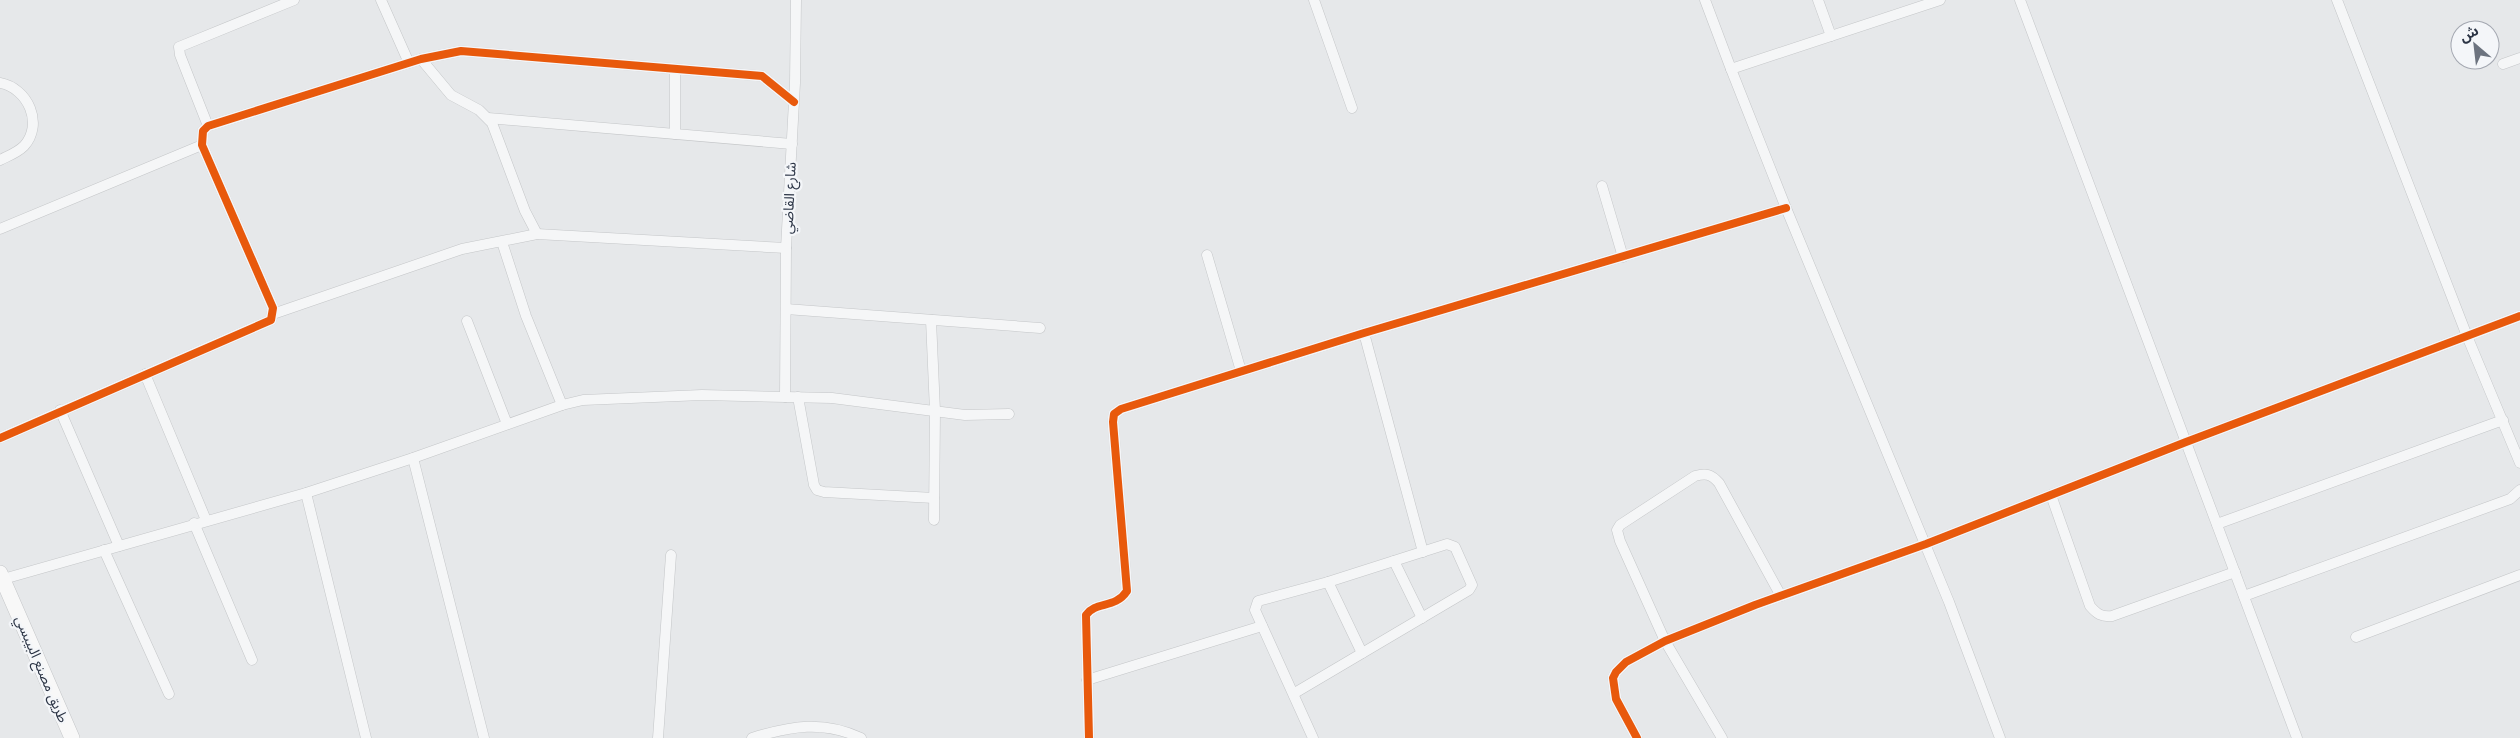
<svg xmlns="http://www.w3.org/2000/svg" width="2520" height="738" font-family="Poppins,'Noto Sans Arabic',sans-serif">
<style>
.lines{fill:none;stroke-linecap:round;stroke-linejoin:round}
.minor-casing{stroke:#c4c6c8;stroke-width:11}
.secondary-casing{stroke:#c4c6c8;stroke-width:16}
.minor{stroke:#f5f6f7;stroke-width:10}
.secondary{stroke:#f8f8f8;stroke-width:15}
.cycleway-casing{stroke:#f4f6f9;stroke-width:11}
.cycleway{stroke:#e8590c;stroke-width:8}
.labels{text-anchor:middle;stroke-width:4.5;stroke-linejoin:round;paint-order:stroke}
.street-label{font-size:14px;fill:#2b3445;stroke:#f4f6f9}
</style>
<rect width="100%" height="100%" fill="#e6e8ea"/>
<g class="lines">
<g class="minor-casing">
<g id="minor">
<polyline points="381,0 409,63"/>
<polyline points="1314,0 1352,108"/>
<polyline points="1705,0 1731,69"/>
<polyline points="1818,0 1831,36"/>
<polyline points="1940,0 1731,69 1786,208 1949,602 2000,738"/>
<polyline points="2020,0 2297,738"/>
<polyline points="2337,0 2467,336 2520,463"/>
<polyline points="421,59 451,95 479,110 492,123 525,211 537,234"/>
<polyline points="2503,64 2520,58"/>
<path d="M0 83C28 88 44 124 24 146 17 153 8 156 0 160"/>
<polyline points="488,118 792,144"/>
<polyline points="208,126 180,55 179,47 294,0"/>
<polyline points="675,134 675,69"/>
<polyline points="1602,186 1623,257"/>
<polyline points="0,229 202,145"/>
<polyline points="1207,255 1241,371"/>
<polyline points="786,309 1040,328"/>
<polyline points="273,314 462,249 537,234 786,248"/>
<polyline points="931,320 935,411 934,520"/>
<polyline points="467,321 507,424"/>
<polyline points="1364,333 1423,552"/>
<polyline points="145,374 206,520"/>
<polyline points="785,397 786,248 795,83 796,0"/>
<polyline points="798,397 814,485 817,490 824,492 934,498"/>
<polyline points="562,405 583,400 702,395 832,398 965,415 1009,414"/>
<polyline points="60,410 119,546"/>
<polyline points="0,438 271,320 273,308 202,145 203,131 208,126 421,59 461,51 762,76 794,102"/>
<polyline points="413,458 484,738"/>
<polyline points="306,493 366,738"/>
<path d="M2051 495 2090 606C2097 614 2101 617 2112 616L2235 572"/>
<polyline points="194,523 252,660"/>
<polyline points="2217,524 2503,420"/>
<polyline points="104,550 169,694"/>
<polyline points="1394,561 1422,618"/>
<polyline points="0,580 306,493 413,458 562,405 526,316 502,242"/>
<polyline points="1328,582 1362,653"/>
<polyline points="2244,596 2510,499 2520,490"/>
<polyline points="2356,637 2520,575"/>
<polyline points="1087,680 1262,626"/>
<polyline points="1293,694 1469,590 1472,585 1455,547 1447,544 1328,582 1258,601 1255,610 1313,738"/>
<polyline points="658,738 671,555"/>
<path d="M752 738C791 726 823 720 861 738"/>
<path d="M1089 738 1086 615C1096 601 1115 609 1127 591L1113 422 1114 414 1121 409 1364 333 1786 208"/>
<polyline points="1637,738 1616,699 1613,678 1616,672 1626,662 1665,641 1755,605 1926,544 2186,442 2520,316"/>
<path d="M1722 738 1665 641 1620 541 1617 530 1620 525 1695 476C1706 473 1711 474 1719 483L1781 596"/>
</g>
</g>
<g class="secondary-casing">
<polyline id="secondary" points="0,573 72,738"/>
</g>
<use href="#minor" class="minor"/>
<use href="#secondary" class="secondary"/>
<g class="cycleway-casing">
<g id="cycleway">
<polyline points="0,438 271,320 273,308 202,145 203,131 208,126 421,59 461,51 762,76 794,102"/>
<path d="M1089 738 1086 615C1096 601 1115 609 1127 591L1113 422 1114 414 1121 409 1364 333 1786 208"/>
<polyline points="1637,738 1616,699 1613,678 1616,672 1626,662 1665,641 1755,605 1926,544 2186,442 2520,316"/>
</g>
</g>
<use href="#cycleway" class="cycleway"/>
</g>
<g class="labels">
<g class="street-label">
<text transform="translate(789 198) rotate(-87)" y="5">شارع القاضي</text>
<text transform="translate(42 669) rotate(67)" y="5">طريق مصنع البيبسي</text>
</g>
</g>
<g transform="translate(2475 45) rotate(332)"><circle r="24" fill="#f4f6f9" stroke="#a4a8b1"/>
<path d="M0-4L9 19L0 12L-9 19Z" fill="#6c737f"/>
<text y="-8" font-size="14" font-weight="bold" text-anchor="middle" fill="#2b3445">ش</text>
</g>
</svg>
